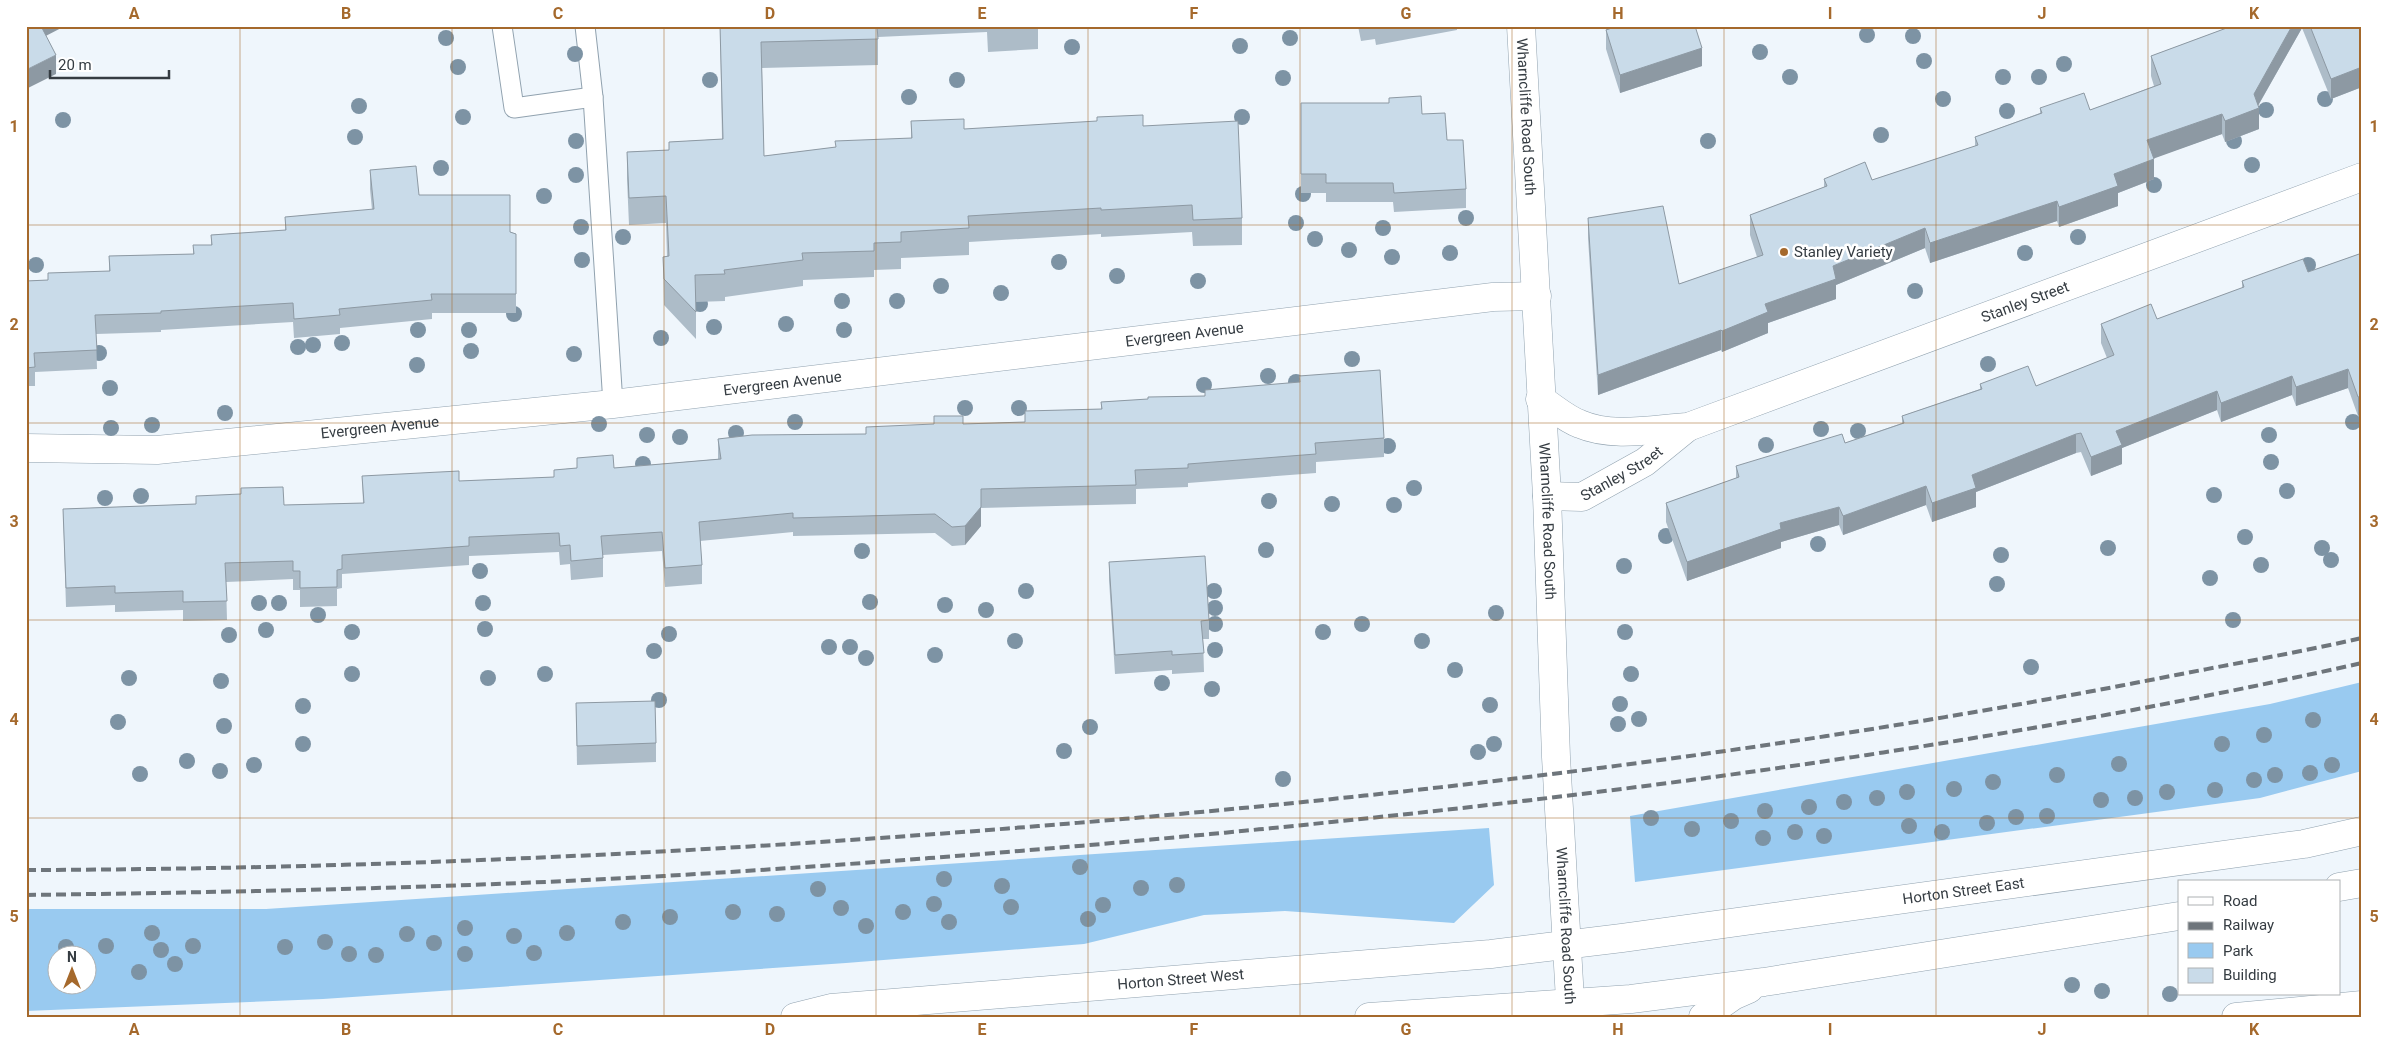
<svg xmlns="http://www.w3.org/2000/svg" width="2388" height="1043" font-family="Roboto,sans-serif">
<style>
.green{fill:#99caf0;fill-rule:evenodd}
.lines{fill:none;stroke-linecap:round;stroke-linejoin:round}
.lane-casing{stroke:#91a2af;stroke-width:21}
.street-casing{stroke:#91a2af;stroke-width:29}
.secondary-casing{stroke:#91a2af;stroke-width:29}
.lane{stroke:#fff;stroke-width:19}
.street{stroke:#fff;stroke-width:28}
.secondary{stroke:#fff;stroke-width:28}
.rail{stroke:#6e757b;stroke-width:4;stroke-dasharray:10 5;stroke-linecap:butt}
.tree{fill:#7d93a4}
.wall{fill:#adbcc8}
.shaded-wall{fill:#8d99a3}
.building{fill:#c9dbe9;stroke:#8d99a3}
.grid{fill:none;stroke:#a5692c;stroke-width:1;stroke-opacity:0.55}
.poi-dot{fill:#a5692c;stroke:#fff;stroke-width:2}
.labels{text-anchor:middle;stroke-width:5;stroke-linejoin:round;paint-order:stroke}
.street-label{font-size:15px;fill:#353c42;stroke:#fff}
.poi-label{font-size:15px;fill:#353c42;stroke:#fff;text-anchor:start}
.neatline{fill:none;stroke:#a5692c;stroke-width:2}
.grid-label{font-size:16px;text-anchor:middle;font-weight:bold;fill:#a5692c}
</style>
<rect width="100%" height="100%" fill="#eff6fc"/>
<g class="green">
<polygon points="2362,682 2362,771 2260,798 1635,882 1630,816 2270,704"/>
<path d="M1489 828 1494 885 1454 923 1285 911 1204 915 1084 944 846 963 323 999 26 1011V909H266ZM58 956H88V986H58Z"/>
</g>
<g class="lines">
<g class="lane-casing">
<g id="lane">
<polyline points="502,26 514,108 593,97"/>
<polyline points="585,26 593,97 613,404"/>
</g>
</g>
<g class="street-casing">
<g id="street">
<path id="s1" d="M26 448 157 450 613 404 1493 297 1537 296"/>
<polyline points="2236,1017 2362,1005"/>
</g>
</g>
<g class="secondary-casing">
<g id="secondary">
<path id="s2" d="M1521 26 1547 496 1556 757 1571 1017"/>
<path id="s3" d="M1540 399C1553 407 1566 419 1580 424 1612 438 1654 429 1688 427L2362 177"/>
<path id="s4" d="M1547 496 1582 497 1645 462 1688 427"/>
<polyline points="2339,887 2362,883"/>
<path id="s5" d="M795 1017 831 1008 1491 954 1622 938 2304 844 2362 831"/>
<polyline points="1369,1017 1631,999 1764,982 2179,916"/>
<polyline points="1703,1017 1733,996 1749,989"/>
</g>
</g>
<use href="#lane" class="lane"/>
<use href="#street" class="street"/>
<use href="#secondary" class="secondary"/>
<g class="rail">
<path d="M26 870C396 869 766 850 1135 818 1484 787 1832 743 2176 675 2238 663 2300 652 2362 638"/>
<path d="M26 895C239 892 452 888 664 876 900 862 1135 843 1370 818 1702 783 2036 736 2362 663"/>
</g>
</g>
<g class="tree">
<circle cx="1867" cy="35" r="8"/>
<circle cx="1913" cy="36" r="8"/>
<circle cx="446" cy="38" r="8"/>
<circle cx="1290" cy="38" r="8"/>
<circle cx="1240" cy="46" r="8"/>
<circle cx="1072" cy="47" r="8"/>
<circle cx="1760" cy="52" r="8"/>
<circle cx="575" cy="54" r="8"/>
<circle cx="1924" cy="61" r="8"/>
<circle cx="2064" cy="64" r="8"/>
<circle cx="458" cy="67" r="8"/>
<circle cx="1790" cy="77" r="8"/>
<circle cx="2003" cy="77" r="8"/>
<circle cx="2039" cy="77" r="8"/>
<circle cx="1283" cy="78" r="8"/>
<circle cx="710" cy="80" r="8"/>
<circle cx="957" cy="80" r="8"/>
<circle cx="909" cy="97" r="8"/>
<circle cx="1943" cy="99" r="8"/>
<circle cx="2325" cy="99" r="8"/>
<circle cx="359" cy="106" r="8"/>
<circle cx="2266" cy="110" r="8"/>
<circle cx="2007" cy="111" r="8"/>
<circle cx="463" cy="117" r="8"/>
<circle cx="1242" cy="117" r="8"/>
<circle cx="63" cy="120" r="8"/>
<circle cx="1881" cy="135" r="8"/>
<circle cx="355" cy="137" r="8"/>
<circle cx="576" cy="141" r="8"/>
<circle cx="1708" cy="141" r="8"/>
<circle cx="2234" cy="141" r="8"/>
<circle cx="2252" cy="165" r="8"/>
<circle cx="441" cy="168" r="8"/>
<circle cx="576" cy="175" r="8"/>
<circle cx="2154" cy="185" r="8"/>
<circle cx="1303" cy="194" r="8"/>
<circle cx="544" cy="196" r="8"/>
<circle cx="1466" cy="218" r="8"/>
<circle cx="1296" cy="223" r="8"/>
<circle cx="581" cy="227" r="8"/>
<circle cx="1383" cy="228" r="8"/>
<circle cx="623" cy="237" r="8"/>
<circle cx="2078" cy="237" r="8"/>
<circle cx="1315" cy="239" r="8"/>
<circle cx="1349" cy="250" r="8"/>
<circle cx="1450" cy="253" r="8"/>
<circle cx="2025" cy="253" r="8"/>
<circle cx="1392" cy="257" r="8"/>
<circle cx="582" cy="260" r="8"/>
<circle cx="1059" cy="262" r="8"/>
<circle cx="36" cy="265" r="8"/>
<circle cx="2308" cy="265" r="8"/>
<circle cx="1117" cy="276" r="8"/>
<circle cx="1198" cy="281" r="8"/>
<circle cx="941" cy="286" r="8"/>
<circle cx="1915" cy="291" r="8"/>
<circle cx="1001" cy="293" r="8"/>
<circle cx="842" cy="301" r="8"/>
<circle cx="897" cy="301" r="8"/>
<circle cx="700" cy="304" r="8"/>
<circle cx="514" cy="314" r="8"/>
<circle cx="786" cy="324" r="8"/>
<circle cx="714" cy="327" r="8"/>
<circle cx="418" cy="330" r="8"/>
<circle cx="469" cy="330" r="8"/>
<circle cx="844" cy="330" r="8"/>
<circle cx="661" cy="338" r="8"/>
<circle cx="342" cy="343" r="8"/>
<circle cx="313" cy="345" r="8"/>
<circle cx="298" cy="347" r="8"/>
<circle cx="471" cy="351" r="8"/>
<circle cx="99" cy="353" r="8"/>
<circle cx="574" cy="354" r="8"/>
<circle cx="1352" cy="359" r="8"/>
<circle cx="1988" cy="364" r="8"/>
<circle cx="417" cy="365" r="8"/>
<circle cx="1268" cy="376" r="8"/>
<circle cx="1296" cy="382" r="8"/>
<circle cx="1204" cy="385" r="8"/>
<circle cx="110" cy="388" r="8"/>
<circle cx="965" cy="408" r="8"/>
<circle cx="1019" cy="408" r="8"/>
<circle cx="225" cy="413" r="8"/>
<circle cx="795" cy="422" r="8"/>
<circle cx="2353" cy="422" r="8"/>
<circle cx="599" cy="424" r="8"/>
<circle cx="152" cy="425" r="8"/>
<circle cx="111" cy="428" r="8"/>
<circle cx="1821" cy="429" r="8"/>
<circle cx="1858" cy="431" r="8"/>
<circle cx="736" cy="433" r="8"/>
<circle cx="647" cy="435" r="8"/>
<circle cx="2269" cy="435" r="8"/>
<circle cx="680" cy="437" r="8"/>
<circle cx="1766" cy="445" r="8"/>
<circle cx="1388" cy="446" r="8"/>
<circle cx="2271" cy="462" r="8"/>
<circle cx="643" cy="464" r="8"/>
<circle cx="1414" cy="488" r="8"/>
<circle cx="2287" cy="491" r="8"/>
<circle cx="2214" cy="495" r="8"/>
<circle cx="141" cy="496" r="8"/>
<circle cx="105" cy="498" r="8"/>
<circle cx="1269" cy="501" r="8"/>
<circle cx="1332" cy="504" r="8"/>
<circle cx="1394" cy="505" r="8"/>
<circle cx="1666" cy="536" r="8"/>
<circle cx="2245" cy="537" r="8"/>
<circle cx="1818" cy="544" r="8"/>
<circle cx="2108" cy="548" r="8"/>
<circle cx="2322" cy="548" r="8"/>
<circle cx="1266" cy="550" r="8"/>
<circle cx="862" cy="551" r="8"/>
<circle cx="2001" cy="555" r="8"/>
<circle cx="2331" cy="560" r="8"/>
<circle cx="2261" cy="565" r="8"/>
<circle cx="1624" cy="566" r="8"/>
<circle cx="480" cy="571" r="8"/>
<circle cx="2210" cy="578" r="8"/>
<circle cx="1997" cy="584" r="8"/>
<circle cx="1026" cy="591" r="8"/>
<circle cx="1214" cy="591" r="8"/>
<circle cx="870" cy="602" r="8"/>
<circle cx="259" cy="603" r="8"/>
<circle cx="279" cy="603" r="8"/>
<circle cx="483" cy="603" r="8"/>
<circle cx="945" cy="605" r="8"/>
<circle cx="1215" cy="608" r="8"/>
<circle cx="986" cy="610" r="8"/>
<circle cx="1496" cy="613" r="8"/>
<circle cx="318" cy="615" r="8"/>
<circle cx="2233" cy="620" r="8"/>
<circle cx="1215" cy="624" r="8"/>
<circle cx="1362" cy="624" r="8"/>
<circle cx="485" cy="629" r="8"/>
<circle cx="266" cy="630" r="8"/>
<circle cx="352" cy="632" r="8"/>
<circle cx="1323" cy="632" r="8"/>
<circle cx="1625" cy="632" r="8"/>
<circle cx="669" cy="634" r="8"/>
<circle cx="229" cy="635" r="8"/>
<circle cx="1015" cy="641" r="8"/>
<circle cx="1422" cy="641" r="8"/>
<circle cx="829" cy="647" r="8"/>
<circle cx="850" cy="647" r="8"/>
<circle cx="1215" cy="650" r="8"/>
<circle cx="654" cy="651" r="8"/>
<circle cx="935" cy="655" r="8"/>
<circle cx="866" cy="658" r="8"/>
<circle cx="2031" cy="667" r="8"/>
<circle cx="1455" cy="670" r="8"/>
<circle cx="352" cy="674" r="8"/>
<circle cx="545" cy="674" r="8"/>
<circle cx="1631" cy="674" r="8"/>
<circle cx="129" cy="678" r="8"/>
<circle cx="488" cy="678" r="8"/>
<circle cx="221" cy="681" r="8"/>
<circle cx="1162" cy="683" r="8"/>
<circle cx="1212" cy="689" r="8"/>
<circle cx="659" cy="700" r="8"/>
<circle cx="1620" cy="704" r="8"/>
<circle cx="1490" cy="705" r="8"/>
<circle cx="303" cy="706" r="8"/>
<circle cx="1639" cy="719" r="8"/>
<circle cx="2313" cy="720" r="8"/>
<circle cx="118" cy="722" r="8"/>
<circle cx="1618" cy="724" r="8"/>
<circle cx="224" cy="726" r="8"/>
<circle cx="1090" cy="727" r="8"/>
<circle cx="2264" cy="735" r="8"/>
<circle cx="303" cy="744" r="8"/>
<circle cx="1494" cy="744" r="8"/>
<circle cx="2222" cy="744" r="8"/>
<circle cx="1064" cy="751" r="8"/>
<circle cx="1478" cy="752" r="8"/>
<circle cx="187" cy="761" r="8"/>
<circle cx="2119" cy="764" r="8"/>
<circle cx="254" cy="765" r="8"/>
<circle cx="2332" cy="765" r="8"/>
<circle cx="220" cy="771" r="8"/>
<circle cx="2310" cy="773" r="8"/>
<circle cx="140" cy="774" r="8"/>
<circle cx="2057" cy="775" r="8"/>
<circle cx="2275" cy="775" r="8"/>
<circle cx="1283" cy="779" r="8"/>
<circle cx="2254" cy="780" r="8"/>
<circle cx="1993" cy="782" r="8"/>
<circle cx="1954" cy="789" r="8"/>
<circle cx="2215" cy="790" r="8"/>
<circle cx="1907" cy="792" r="8"/>
<circle cx="2167" cy="792" r="8"/>
<circle cx="1877" cy="798" r="8"/>
<circle cx="2135" cy="798" r="8"/>
<circle cx="2101" cy="800" r="8"/>
<circle cx="1844" cy="802" r="8"/>
<circle cx="1809" cy="807" r="8"/>
<circle cx="1765" cy="811" r="8"/>
<circle cx="2047" cy="816" r="8"/>
<circle cx="2016" cy="817" r="8"/>
<circle cx="1651" cy="818" r="8"/>
<circle cx="1731" cy="821" r="8"/>
<circle cx="1987" cy="823" r="8"/>
<circle cx="1909" cy="826" r="8"/>
<circle cx="1692" cy="829" r="8"/>
<circle cx="1795" cy="832" r="8"/>
<circle cx="1942" cy="832" r="8"/>
<circle cx="1824" cy="836" r="8"/>
<circle cx="1763" cy="838" r="8"/>
<circle cx="1080" cy="867" r="8"/>
<circle cx="944" cy="879" r="8"/>
<circle cx="1177" cy="885" r="8"/>
<circle cx="1002" cy="886" r="8"/>
<circle cx="1141" cy="888" r="8"/>
<circle cx="818" cy="889" r="8"/>
<circle cx="934" cy="904" r="8"/>
<circle cx="1103" cy="905" r="8"/>
<circle cx="1011" cy="907" r="8"/>
<circle cx="841" cy="908" r="8"/>
<circle cx="733" cy="912" r="8"/>
<circle cx="903" cy="912" r="8"/>
<circle cx="777" cy="914" r="8"/>
<circle cx="670" cy="917" r="8"/>
<circle cx="1088" cy="919" r="8"/>
<circle cx="623" cy="922" r="8"/>
<circle cx="949" cy="922" r="8"/>
<circle cx="866" cy="926" r="8"/>
<circle cx="465" cy="928" r="8"/>
<circle cx="152" cy="933" r="8"/>
<circle cx="567" cy="933" r="8"/>
<circle cx="407" cy="934" r="8"/>
<circle cx="514" cy="936" r="8"/>
<circle cx="325" cy="942" r="8"/>
<circle cx="434" cy="943" r="8"/>
<circle cx="106" cy="946" r="8"/>
<circle cx="193" cy="946" r="8"/>
<circle cx="66" cy="947" r="8"/>
<circle cx="285" cy="947" r="8"/>
<circle cx="161" cy="950" r="8"/>
<circle cx="534" cy="953" r="8"/>
<circle cx="349" cy="954" r="8"/>
<circle cx="465" cy="954" r="8"/>
<circle cx="376" cy="955" r="8"/>
<circle cx="175" cy="964" r="8"/>
<circle cx="139" cy="972" r="8"/>
<circle cx="2072" cy="985" r="8"/>
<circle cx="2102" cy="991" r="8"/>
<circle cx="2170" cy="994" r="8"/>
</g>
<g class="wall">
<polygon points="720,26 1038,26 1038,49 988,52 987,32 878,37 878,65 762,68 764,156 911,138 911,121 964,129 1143,126 1242,218 1242,245 1193,246 1192,232 1101,237 1101,234 969,242 969,255 901,258 901,269 874,270 874,277 803,280 803,286 725,297 725,301 696,302 696,339 664,305 663,257 667,257 666,223 629,225 627,179 627,152 669,150 669,142 722,139"/>
<polygon points="1358,26 1457,26 1457,30 1376,45 1375,39 1361,41"/>
<polygon points="1605,26 1695,26 1702,66 1620,93 1606,49 1606,30"/>
<polygon points="2232,26 2362,26 2362,87 2331,99 2302,28 2258,106 2259,129 2225,142 2222,134 2153,158 2154,179 2118,193 2118,206 2059,227 2057,221 1930,263 1925,248 1836,285 1836,299 1768,323 1768,333 1722,352 1721,350 1598,395 1588,238 1588,218 1679,284 1757,257 1750,235 1750,215 1824,187 1824,179 1872,180 1975,146 1975,137 2040,113 2040,108 2090,110 2154,86 2151,76 2151,56"/>
<polygon points="1301,103 1422,114 1447,140 1466,189 1466,208 1394,212 1393,202 1326,202 1326,193 1301,193"/>
<polygon points="370,170 419,195 516,234 516,313 432,313 432,319 340,328 340,334 294,338 293,322 161,330 161,332 96,334 97,369 35,372 35,386 26,386 26,281 48,280 109,271 109,256 193,254 193,245 211,245 211,235 285,230 285,217 372,210 370,189"/>
<polygon points="2362,253 2358,416 2348,388 2296,406 2292,395 2221,422 2217,410 2122,448 2122,464 2091,476 2081,452 2076,453 1976,492 1976,507 1932,522 1926,505 1843,535 1839,525 1781,542 1781,548 1687,581 1666,522 1666,503 1736,478 1736,466 1845,443 1902,423 1902,416 1980,389 1980,384 2036,386 2107,358 2101,343 2101,324 2157,319 2242,288 2242,281 2308,272"/>
<polygon points="1299,376 1384,438 1384,457 1316,462 1316,473 1188,483 1188,487 1136,489 1136,504 981,508 981,526 965,545 952,546 935,533 793,536 793,532 700,541 702,565 702,584 665,587 662,551 603,555 603,577 571,580 570,564 560,565 559,552 469,556 469,565 342,574 342,588 337,589 337,606 300,607 300,590 293,590 293,579 226,582 227,620 183,621 183,610 115,612 115,605 66,607 63,509 196,504 284,505 363,503 362,476 459,481 554,477 554,470 577,468 577,458 614,468 718,459 718,439 866,434 963,424 1025,422 1025,411 1101,409 1101,402 1205,396 1299,382"/>
<polygon points="1109,562 1209,620 1209,639 1203,639 1204,672 1172,674 1172,670 1115,674 1109,580"/>
<polygon points="576,703 656,743 656,762 577,765"/>
</g>
<g class="shaded-wall">
<polygon points="38,26 65,26 38,40"/>
<polygon points="2292,26 2302,26 2302,28 2256,109 2259,108 2259,129 2225,142 2225,121 2254,94"/>
<polygon points="1702,48 1702,66 1620,93 1620,75"/>
<polygon points="56,55 56,74 26,89 26,70"/>
<polygon points="2362,67 2362,87 2331,99 2331,79"/>
<polygon points="2222,114 2222,134 2147,161 2147,140"/>
<polygon points="2154,159 2154,179 2118,193 2118,206 2059,227 2059,207 2114,174"/>
<polygon points="2057,201 2057,221 1930,263 1930,243"/>
<polygon points="1925,228 1925,248 1836,285 1836,299 1768,323 1768,333 1722,352 1722,331 1765,304 1833,266"/>
<polygon points="1721,330 1721,350 1598,395 1598,375"/>
<polygon points="2348,369 2348,388 2296,406 2296,387"/>
<polygon points="2292,376 2292,395 2221,422 2221,403"/>
<polygon points="2217,391 2217,410 2122,448 2122,464 2091,476 2091,457 2116,431"/>
<polygon points="2362,396 2362,414 2358,416 2358,397"/>
<polygon points="2076,434 2076,453 1976,492 1976,507 1932,522 1932,503 1972,475"/>
<polygon points="1926,486 1926,505 1843,535 1843,516"/>
<polygon points="981,507 981,526 965,545 965,526"/>
<polygon points="1839,507 1839,525 1781,542 1781,548 1687,581 1687,562 1780,523"/>
</g>
<g class="building">
<polygon points="26,26 41,26 56,55 26,70"/>
<polygon points="720,26 877,26 878,39 761,42 764,156 836,147 835,141 912,138 911,121 964,119 964,129 1097,121 1097,117 1143,115 1143,126 1238,121 1242,218 1193,220 1192,205 1101,210 1101,208 968,216 969,228 901,232 901,242 874,243 874,251 802,253 803,260 724,270 725,274 695,275 696,312 664,279 663,257 669,256 666,196 629,198 627,152 669,150 669,142 723,139"/>
<polygon points="1611,26 1695,26 1702,48 1620,75 1606,30 1612,28"/>
<polygon points="2232,26 2292,26 2254,94 2259,108 2225,121 2222,114 2147,140 2154,159 2114,174 2118,186 2059,207 2057,201 1930,243 1925,228 1833,266 1836,279 1765,304 1768,312 1722,331 1721,330 1598,375 1588,218 1663,206 1679,284 1763,255 1750,215 1827,186 1824,179 1865,162 1872,180 1978,145 1975,137 2042,113 2040,108 2084,93 2090,110 2161,84 2151,56"/>
<polygon points="2310,26 2362,26 2362,67 2331,79"/>
<polygon points="1421,96 1422,114 1445,113 1447,140 1463,140 1466,189 1394,193 1393,183 1326,183 1326,174 1301,174 1301,103 1389,103 1389,98"/>
<polygon points="416,166 419,195 510,195 510,232 516,234 516,294 431,294 432,300 339,309 340,315 294,319 293,303 161,311 161,313 95,315 97,350 34,353 35,367 26,368 26,281 48,280 48,273 110,271 109,256 194,254 193,245 212,245 211,235 286,230 285,217 374,209 370,170"/>
<polygon points="2362,253 2362,396 2358,397 2348,369 2296,387 2292,376 2221,403 2217,391 2116,431 2122,445 2091,457 2081,433 2076,434 1972,475 1976,488 1932,503 1926,486 1843,516 1839,507 1780,523 1781,529 1687,562 1666,503 1739,477 1736,466 1842,434 1845,443 1904,423 1902,416 1982,389 1980,384 2028,366 2036,386 2114,355 2101,324 2151,304 2157,319 2244,287 2242,281 2303,259 2308,272"/>
<polygon points="1380,370 1384,438 1315,443 1316,454 1188,464 1188,468 1135,470 1136,485 981,489 981,507 965,526 952,527 935,514 793,518 793,513 699,522 702,565 665,568 662,532 601,536 603,558 571,561 570,545 560,546 559,533 469,537 469,546 342,555 342,569 337,570 337,587 300,588 300,571 293,571 293,561 225,563 227,601 183,602 183,591 115,593 115,586 66,588 63,509 196,504 196,496 241,494 241,488 283,487 284,505 364,503 362,476 459,471 459,481 554,477 554,470 577,468 577,458 613,455 614,468 721,459 718,439 752,435 866,434 866,427 934,424 934,416 963,416 963,424 1025,422 1025,411 1102,409 1101,402 1148,399 1148,397 1205,396 1205,390 1300,382 1299,376"/>
<polygon points="1205,556 1209,620 1201,621 1204,653 1172,655 1172,651 1115,655 1109,562"/>
<polygon points="655,701 656,743 577,746 576,703"/>
</g>
<path class="grid" d="M240 26V1017M452 26V1017M664 26V1017M876 26V1017M1088 26V1017M1300 26V1017M1512 26V1017M1724 26V1017M1936 26V1017M2148 26V1017M26 225H2362M26 423H2362M26 620H2362M26 818H2362"/>
<circle class="poi-dot" cx="1784" cy="252" r="5"/>
<g class="labels">
<g class="street-label">
<text dy="5" stroke="none"><textPath href="#s2" startOffset="91">Wharncliffe Road South</textPath></text>
<text dy="5" stroke="none"><textPath href="#s3" startOffset="516">Stanley Street</textPath></text>
<text dy="5" stroke="none"><textPath href="#s1" startOffset="1165">Evergreen Avenue</textPath></text>
<text dy="5" stroke="none"><textPath href="#s1" startOffset="760">Evergreen Avenue</textPath></text>
<text dy="5" stroke="none"><textPath href="#s1" startOffset="355">Evergreen Avenue</textPath></text>
<text dy="5" stroke="none"><textPath href="#s4" startOffset="81">Stanley Street</textPath></text>
<text dy="5" stroke="none"><textPath href="#s2" startOffset="496">Wharncliffe Road South</textPath></text>
<text dy="5" stroke="none"><textPath href="#s5" startOffset="1176">Horton Street East</textPath></text>
<text dy="5" stroke="none"><textPath href="#s2" startOffset="901">Wharncliffe Road South</textPath></text>
<text dy="5" stroke="none"><textPath href="#s5" startOffset="388">Horton Street West</textPath></text>
</g>
<g class="poi-label">
<text x="1794" y="257">Stanley Variety</text>
</g>
</g>
<rect width="2388" height="1043" fill="none" stroke="#ffffff" stroke-width="55"/>
<rect x="2178" y="880" width="162" height="115" fill="#ffffff" stroke="#aeb1b3"/>
<rect x="2188" y="897" width="25" height="8" fill="#ffffff" stroke="#aeb1b3"/>
<text x="2223" y="906" font-size="15" fill="#353c42">Road</text>
<rect x="2188" y="922" width="25" height="8" fill="#6e757b" stroke="#aeb1b3"/>
<text x="2223" y="930" font-size="15" fill="#353c42">Railway</text>
<rect x="2188" y="943" width="25" height="15" fill="#99caf0" stroke="#aeb1b3"/>
<text x="2223" y="956" font-size="15" fill="#353c42">Park</text>
<rect x="2188" y="968" width="25" height="15" fill="#c9dbe9" stroke="#aeb1b3"/>
<text x="2223" y="980" font-size="15" fill="#353c42">Building</text>
<g transform="translate(72 970)"><circle r="24" fill="#ffffff" stroke="#aeb1b3"/>
<path d="M0-4L9 19L0 12L-9 19Z" fill="#a5692c"/>
<text y="-8" font-size="14" font-weight="bold" text-anchor="middle" fill="#353c42">N</text>
</g>
<path d="M50 70v8h119v-8" fill="none" stroke="#353c42" stroke-width="2.5"/>
<text x="58" y="70" font-size="15" fill="#353c42" stroke="#ffffff" stroke-width="4" paint-order="stroke">20 m</text>
<rect x="28" y="28" width="2332" height="988" class="neatline"/>
<g class="grid-label">
<text x="134" y="19">A</text>
<text x="346" y="19">B</text>
<text x="558" y="19">C</text>
<text x="770" y="19">D</text>
<text x="982" y="19">E</text>
<text x="1194" y="19">F</text>
<text x="1406" y="19">G</text>
<text x="1618" y="19">H</text>
<text x="1830" y="19">I</text>
<text x="2042" y="19">J</text>
<text x="2254" y="19">K</text>
<text x="14" y="132">1</text>
<text x="2374" y="132">1</text>
<text x="14" y="330">2</text>
<text x="2374" y="330">2</text>
<text x="14" y="527">3</text>
<text x="2374" y="527">3</text>
<text x="14" y="725">4</text>
<text x="2374" y="725">4</text>
<text x="14" y="922">5</text>
<text x="2374" y="922">5</text>
<text x="134" y="1035">A</text>
<text x="346" y="1035">B</text>
<text x="558" y="1035">C</text>
<text x="770" y="1035">D</text>
<text x="982" y="1035">E</text>
<text x="1194" y="1035">F</text>
<text x="1406" y="1035">G</text>
<text x="1618" y="1035">H</text>
<text x="1830" y="1035">I</text>
<text x="2042" y="1035">J</text>
<text x="2254" y="1035">K</text>
</g>
</svg>
